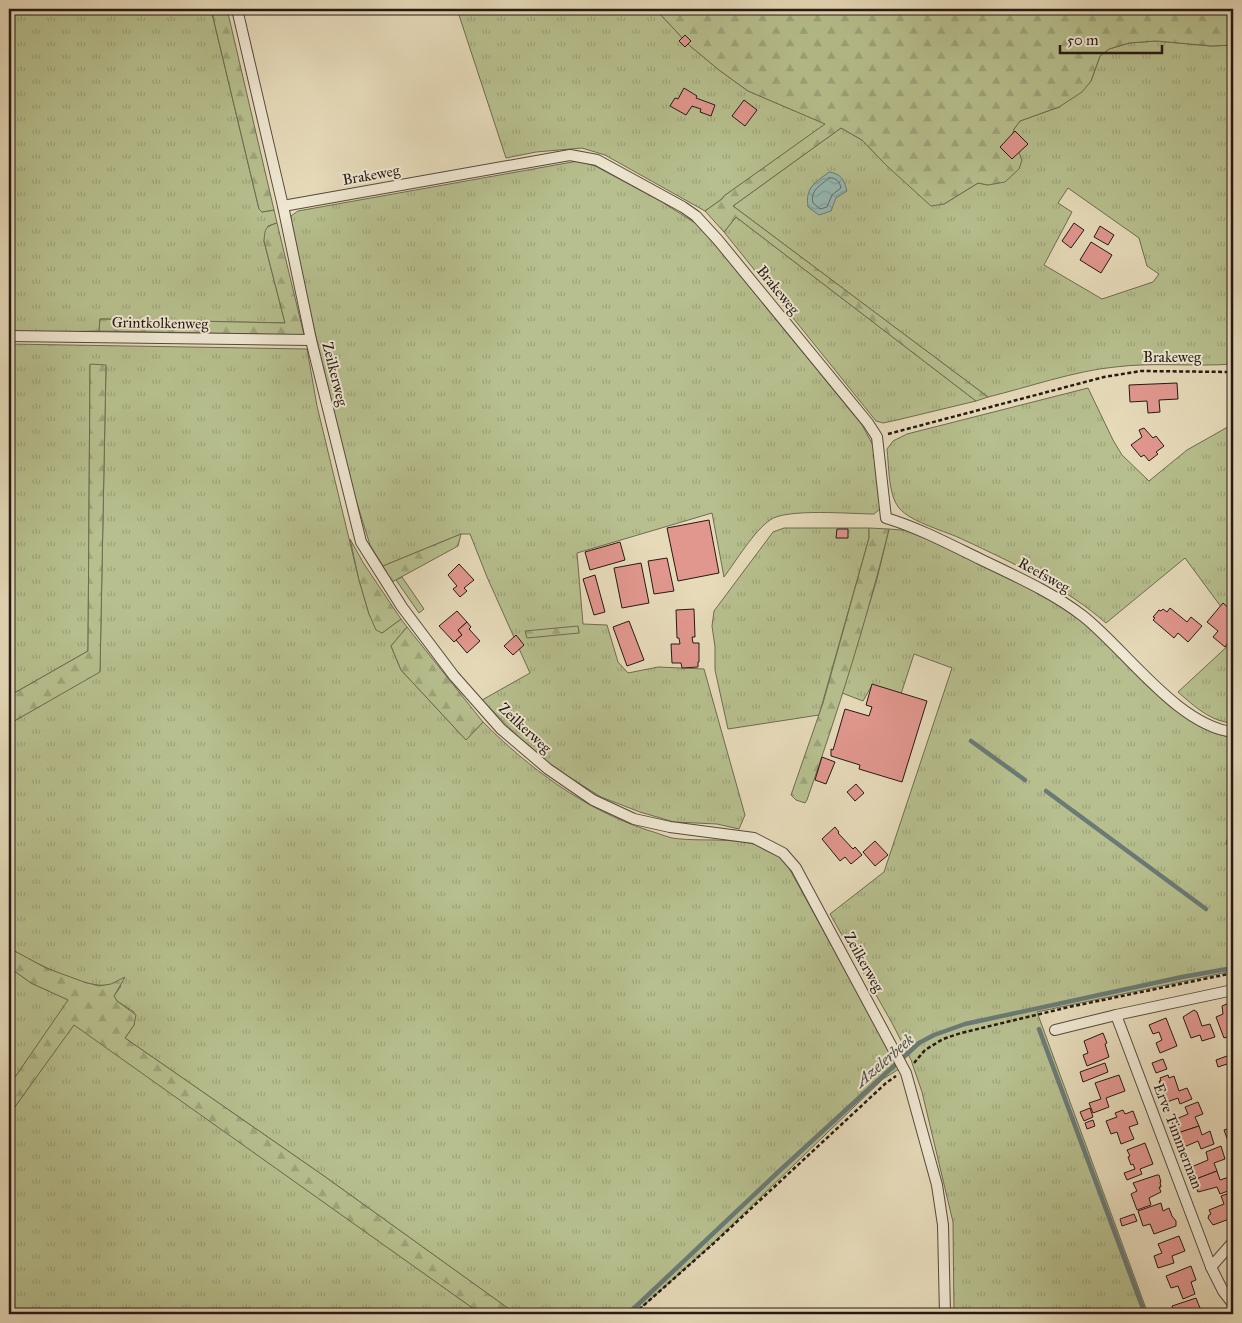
<svg xmlns="http://www.w3.org/2000/svg" width="1242" height="1323" font-family="'IM FELL Great Primer',serif">
<style>
.grass{fill:url(#grass-tufts);stroke:#6e6c51;fill-rule:evenodd}
.forest{fill:url(#forest-firs);stroke:#6e6c51}
.garden{fill:#b7bf8e;stroke:#6e6c51}
.water{fill:url(#water-waves);stroke:#6a7a75}
.lines{fill:none;stroke-linecap:round;stroke-linejoin:round}
.shore{stroke:#5e6a64;stroke-width:1}
.stream{stroke:#6a7a75;stroke-width:4.5}
.building{fill:#e1978e;stroke:#261914}
.street-casing{stroke:#56493d;stroke-width:12}
.path{stroke:#261914;stroke-width:2.5;stroke-dasharray:4 2.5;stroke-linecap:butt}
.street{stroke:#efe7d2;stroke-width:10}
.labels{text-anchor:middle;stroke-width:4;stroke-linejoin:round;paint-order:stroke}
.street-label{font-size:15px;fill:#261914;stroke:#efe7d2}
.water-label{font-size:16px;font-style:italic;fill:#4e514c;stroke:#efe7d2}
</style>
<defs>
<pattern id="grass-tufts" width="24" height="20" patternUnits="userSpaceOnUse" patternTransform="scale(1.25)"><rect width="24" height="20" fill="#b7bf8e"/><path d="M3 7l-1-3M5 7V3M7 7l1-3M15 17l-1-3M17 17v-4M19 17l1-3" fill="none" stroke="#9da47a"/></pattern>
<pattern id="forest-firs" width="22" height="20" patternUnits="userSpaceOnUse" patternTransform="scale(1.25)"><rect width="22" height="20" fill="#b7bf8e"/><path d="M5 1l3.5 6h-7zM16 11l3.5 6h-7z" fill="#9da47a"/></pattern>
<pattern id="water-waves" width="16" height="10" patternUnits="userSpaceOnUse" patternTransform="scale(1.25)"><rect width="16" height="10" fill="#97bab5"/><path d="M0 5q4-4 8 0t8 0" fill="none" stroke="#829f9b"/></pattern>
</defs>
<rect width="100%" height="100%" fill="#e6dab9"/>
<filter id="stains"><feTurbulence type="fractalNoise" baseFrequency=".004" numOctaves="4"/><feColorMatrix values="0 0 0 0 .2 0 0 0 0 .09 0 0 0 0 .02 0 0 0 .5 -.17"/></filter>
<radialGradient id="worn" r=".72"><stop offset=".6" stop-color="#630" stop-opacity="0"/><stop offset="1" stop-color="#630" stop-opacity=".3"/></radialGradient>
<g class="grass">
<polygon points="9,9 211,9 259,209 262,212 274,210 277,223 268,226 264,241 285,323 100,319 99,331 9,333"/>
<polygon points="457,9 650,9 660,14 689,45 719,70 748,91 826,124 724,196 722,199 705,211 605,155 582,148 536,152 506,158"/>
<path d="M1156 41 1212 46 1233 45V364C1194 367 1154 362 1115 367 1074 371 1029 387 988 397L733 206 841 128 862 140 887 166 909 184 921 197 944 204 978 183 988 185 1014 129 1020 121 1059 107 1091 81 1100 56 1109 49 1129 43ZM1068 188 1139 238 1147 266 1159 274 1153 282 1102 299 1044 265 1072 212 1058 203Z"/>
<path d="M578 161 595 166 662 202 695 223 718 248 862 425 874 447 881 508 874 514C852 514 786 508 770 520 754 531 736 561 724 577L712 513 577 553 583 624 607 625 618 662 628 673 658 667 704 669 745 815 739 829 717 824 674 822 640 812 601 797 551 766 527 746 482 700 530 673 487 577 470 534H461L383 566 370 545 351 484 291 232V216L298 211Z"/>
<polygon points="736,217 976,401 897,420 883,423 876,421 724,232"/>
<path d="M9 344 307 349 317 406 359 580 369 614 382 633 401 619 407 627 391 646 401 670 466 740 483 722C530 769 584 809 647 830 655 832 664 836 672 838 711 844 763 830 789 868L899 1069 883 1079 709 1247 634 1314H516L324 1176 125 1038 134 1025V1012L117 1001 114 996 121 986C112 984 106 986 98 985 71 982 32 961 9 948V724L100 671 106 366 90 365 88 651 9 696Z"/>
<path d="M1088 388 1113 440 1122 455 1149 481 1187 450 1233 424V623L1185 558 1106 623C1065 587 1013 563 964 540 946 531 912 523 899 508 888 495 889 465 887 449L893 441 907 434Z"/>
<polygon points="784,528 869,528 869,538 819,715 728,729 715,670 715,647 712,626 714,611 773,532"/>
<polygon points="889,529 913,531 1046,595 1085,622 1187,716 1205,729 1233,735 1233,815 1226,844 1233,846 1233,971 1037,1012 1148,1314 954,1314 953,1222 922,1092 911,1060 892,1023 830,914 884,872 952,668 914,654 900,697 871,687 863,701 842,693 877,579"/>
<path d="M1233 641V723C1211 722 1194 706 1178 692Z"/>
<polygon points="9,967 31,983 69,1000 9,1086"/>
<polygon points="74,1024 481,1314 9,1314 9,1115"/>
</g>
<g class="forest">
<polygon points="211,9 227,9 274,210 262,212 259,209"/>
<polygon points="650,9 1233,9 1233,45 1212,46 1156,41 1129,43 1109,49 1100,56 1091,81 1082,92 1059,107 1020,121 1014,129 1012,136 1022,160 1019,169 1005,182 988,185 978,183 944,204 931,206 887,166 862,140 841,128 733,206 988,397 976,401 736,217 724,232 705,211 722,199 724,196 825,124 748,91 719,70 689,45 660,14"/>
<path d="M277 223 304 335 99 331 100 319 285 323 264 241C265 228 265 227 277 223Z"/>
<polygon points="90,364 106,365 100,672 9,724 9,696 88,651"/>
<path d="M869 528 889 529C867 620 838 711 807 800L805 803 796 800 791 795 823 703 869 538Z"/>
<polygon points="461,534 458,546 392,582 383,566"/>
<polygon points="350,539 364,564 401,619 382,633 376,630 369,614 359,580"/>
<polygon points="578,626 579,633 527,638 525,631"/>
<polygon points="407,627 483,722 466,740 401,670 391,646"/>
<polygon points="9,948 46,968 84,982 99,986 111,984 125,977 114,996 117,1001 136,1015 134,1025 125,1038 324,1176 516,1314 481,1314 74,1025 9,1115 9,1086 68,1000 31,983 9,967"/>
</g>
<polygon class="garden" points="402,577 424,609 419,613 396,580"/>
<path class="water" d="M829 172C841 174 844 179 847 191L836 198 831 211 819 215 808 207C805 187 815 183 829 172Z"/>
<g class="lines">
<path class="shore" d="M829 178C836 177 840 182 841 188L832 195 827 207 820 209 813 203C810 190 820 186 829 178Z"/>
<g class="stream">
<polyline points="971,741 1025,780"/>
<polyline points="1046,791 1206,909"/>
<polyline points="1039,1029 1145,1314"/>
<polyline points="628,1314 776,1174 919,1043 934,1035 965,1024 1182,977 1233,968"/>
</g>
</g>
<g class="building">
<polygon points="685,35 691,41 685,47 679,41"/>
<polygon points="684,88 697,96 696,98 715,105 711,116 700,112 701,109 692,106 686,115 670,106 675,98 678,99"/>
<polygon points="744,100 757,110 745,126 732,116"/>
<polygon points="1015,131 1028,144 1012,159 1000,147"/>
<polygon points="1074,223 1084,230 1071,248 1062,241"/>
<polygon points="1100,226 1114,235 1108,245 1094,237"/>
<polygon points="1091,242 1112,255 1101,273 1080,260"/>
<polygon points="1177,383 1178,399 1159,400 1160,412 1148,413 1147,401 1130,402 1129,385"/>
<polygon points="1144,428 1153,438 1156,436 1164,446 1156,452 1158,454 1149,461 1144,455 1141,457 1131,445 1142,437 1139,430"/>
<polygon points="709,520 719,573 678,581 667,528"/>
<polygon points="837,529 848,529 848,538 836,538"/>
<polygon points="620,542 625,560 590,570 585,552"/>
<polygon points="667,558 674,591 654,594 648,561"/>
<polygon points="641,563 649,603 622,608 614,568"/>
<polygon points="459,564 474,580 464,588 467,591 460,597 453,589 457,586 448,575"/>
<polygon points="595,575 605,612 594,615 583,579"/>
<polygon points="1223,603 1233,612 1233,636 1225,647 1213,637 1218,631 1207,622"/>
<polygon points="1170,608 1187,622 1191,617 1202,626 1188,642 1178,633 1174,638 1153,620 1155,618 1153,617 1159,610 1161,611 1163,609 1167,612"/>
<polygon points="694,609 695,637 692,637 693,643 699,643 699,662 698,662 698,667 682,668 681,663 672,663 671,644 680,644 679,638 677,638 676,610"/>
<polygon points="457,611 467,622 458,630 462,635 454,642 439,626"/>
<polygon points="629,621 644,660 627,666 613,627"/>
<polygon points="467,622 471,627 469,629 480,641 467,653 456,640 462,635 458,630"/>
<polygon points="516,635 524,645 513,655 504,646"/>
<polygon points="872,684 927,701 902,782 859,769 860,765 831,756 831,749 833,750 845,709 869,716 872,707 866,705"/>
<polygon points="822,757 835,762 826,784 815,780"/>
<polygon points="856,784 864,793 855,801 847,792"/>
<polygon points="835,827 839,832 838,833 853,849 855,847 862,855 851,864 845,857 840,861 822,839"/>
<polygon points="875,841 888,855 875,866 863,852"/>
<polygon points="1229,1003 1230,1005 1233,1004 1233,1035 1224,1038 1216,1017 1223,1014 1222,1006"/>
<polygon points="1194,1010 1197,1012 1202,1026 1210,1024 1215,1037 1202,1041 1200,1035 1191,1038 1183,1017"/>
<polygon points="1166,1018 1177,1046 1160,1053 1156,1043 1162,1040 1159,1032 1153,1034 1149,1025"/>
<polygon points="1103,1033 1107,1043 1105,1044 1109,1057 1087,1066 1083,1055 1088,1053 1084,1041"/>
<polygon points="1227,1056 1230,1063 1218,1067 1216,1060"/>
<polygon points="1163,1059 1167,1069 1156,1073 1152,1063"/>
<polygon points="1105,1063 1108,1072 1083,1082 1080,1072"/>
<polygon points="1119,1075 1125,1091 1106,1098 1109,1107 1093,1113 1089,1103 1101,1099 1095,1083"/>
<polygon points="1168,1075 1169,1078 1174,1076 1179,1091 1187,1088 1192,1099 1180,1104 1178,1098 1167,1102 1159,1081 1161,1081 1160,1078"/>
<polygon points="1198,1102 1203,1114 1195,1117 1199,1126 1178,1133 1177,1129 1175,1130 1172,1122 1174,1120 1188,1114 1185,1107"/>
<polygon points="1090,1108 1093,1117 1084,1121 1080,1112"/>
<polygon points="1123,1110 1125,1114 1133,1111 1138,1124 1129,1127 1134,1139 1121,1144 1117,1132 1111,1134 1106,1121 1117,1117 1115,1113"/>
<polygon points="1093,1120 1095,1126 1087,1129 1085,1123"/>
<polygon points="1199,1126 1202,1135 1210,1131 1214,1144 1201,1149 1198,1141 1184,1147 1183,1145 1181,1146 1178,1133"/>
<polygon points="1233,1127 1233,1139 1228,1141 1224,1130"/>
<polygon points="1145,1143 1153,1164 1140,1169 1142,1174 1127,1180 1124,1173 1135,1169 1133,1164 1131,1165 1128,1157 1130,1156 1127,1150"/>
<polygon points="1221,1146 1225,1159 1214,1163 1217,1171 1196,1179 1194,1176 1192,1176 1189,1168 1208,1160 1206,1152"/>
<polygon points="1217,1171 1220,1180 1232,1176 1233,1189 1220,1194 1217,1187 1198,1192 1195,1184 1197,1183 1196,1179"/>
<polygon points="1157,1175 1159,1175 1161,1182 1160,1182 1161,1187 1159,1187 1161,1192 1149,1198 1151,1205 1137,1210 1131,1194 1137,1191 1133,1183"/>
<polygon points="1233,1192 1232,1218 1213,1225 1208,1218 1209,1215 1211,1214 1209,1210 1224,1204 1221,1196"/>
<polygon points="1161,1203 1163,1211 1169,1208 1172,1216 1176,1221 1176,1226 1154,1234 1150,1224 1143,1226 1138,1211"/>
<polygon points="1134,1214 1137,1221 1122,1226 1120,1219"/>
<polygon points="1179,1236 1185,1251 1172,1256 1174,1263 1158,1268 1154,1256 1162,1253 1158,1244"/>
<polygon points="1191,1266 1196,1280 1191,1282 1195,1294 1183,1299 1178,1286 1171,1288 1166,1276"/>
<polygon points="1196,1298 1202,1313 1208,1311 1209,1314 1175,1314 1172,1306"/>
</g>
<g class="lines">
<g class="street-casing">
<g id="street">
<polyline points="237,9 283,206 311,340 361,542 402,607 454,676 501,729 548,769 593,800 634,819 670,827 754,838 783,853 796,868 906,1073 937,1185 943,1225 945,1314"/>
<path d="M283 206 570 155 597 160 683 207 696 216 718 240 868 423 877 437 886 518C919 528 949 544 980 559 1015 576 1052 592 1083 616 1125 649 1178 726 1233 732"/>
<polyline points="9,336 311,340"/>
<polyline points="1055,1030 1116,1015"/>
<polyline points="1233,1242 1211,1267 1223,1291 1233,1304"/>
<polyline points="1211,1267 1116,1015 1233,990"/>
</g>
</g>
<g class="path">
<polyline points="888,434 1104,377 1141,371 1233,372"/>
<polyline points="914,1063 925,1050 943,1039 961,1033 1069,1007 1233,973"/>
<polyline points="634,1314 714,1243 886,1083 896,1076"/>
</g>
<use href="#street" class="street"/>
</g>
<g class="labels">
<g class="street-label">
<text transform="translate(371 175) rotate(-10)" y="5">Brakeweg</text>
<text transform="translate(778 290) rotate(51)" y="5">Brakeweg</text>
<text transform="translate(160 323) rotate(1)" y="5">Grintkolkenweg</text>
<text x="1172" y="362">Brakeweg</text>
<text transform="translate(335 374) rotate(76)" y="5">Zeilkerweg</text>
<text transform="translate(1044 575) rotate(29)" y="5">Reefsweg</text>
<text transform="translate(525 728) rotate(43)" y="5">Zeilkerweg</text>
<text transform="translate(864 962) rotate(61)" y="5">Zeilkerweg</text>
<text transform="translate(1178 1136) rotate(69)" y="5">Erve Timmerman</text>
</g>
<g class="water-label">
<text transform="translate(884 1060) rotate(-41)" y="6">Azelerbeek</text>
</g>
</g>
<rect width="1242" height="1323" fill="none" stroke="#e6dab9" stroke-width="30"/>
<rect x="10" y="10" width="1222" height="1303" fill="none" stroke="#261914" stroke-width="2.5"/>
<rect x="15" y="15" width="1212" height="1293" fill="none" stroke="#261914"/>
<path d="M1060 45v8h102v-8" fill="none" stroke="#261914" stroke-width="2.5"/>
<text x="1067" y="45" font-size="15" fill="#261914" stroke="#efe7d2" stroke-width="4" paint-order="stroke">50 m</text>
<rect width="100%" height="100%" filter="url(#stains)"/>
<rect width="100%" height="100%" fill="url(#worn)"/>
</svg>
